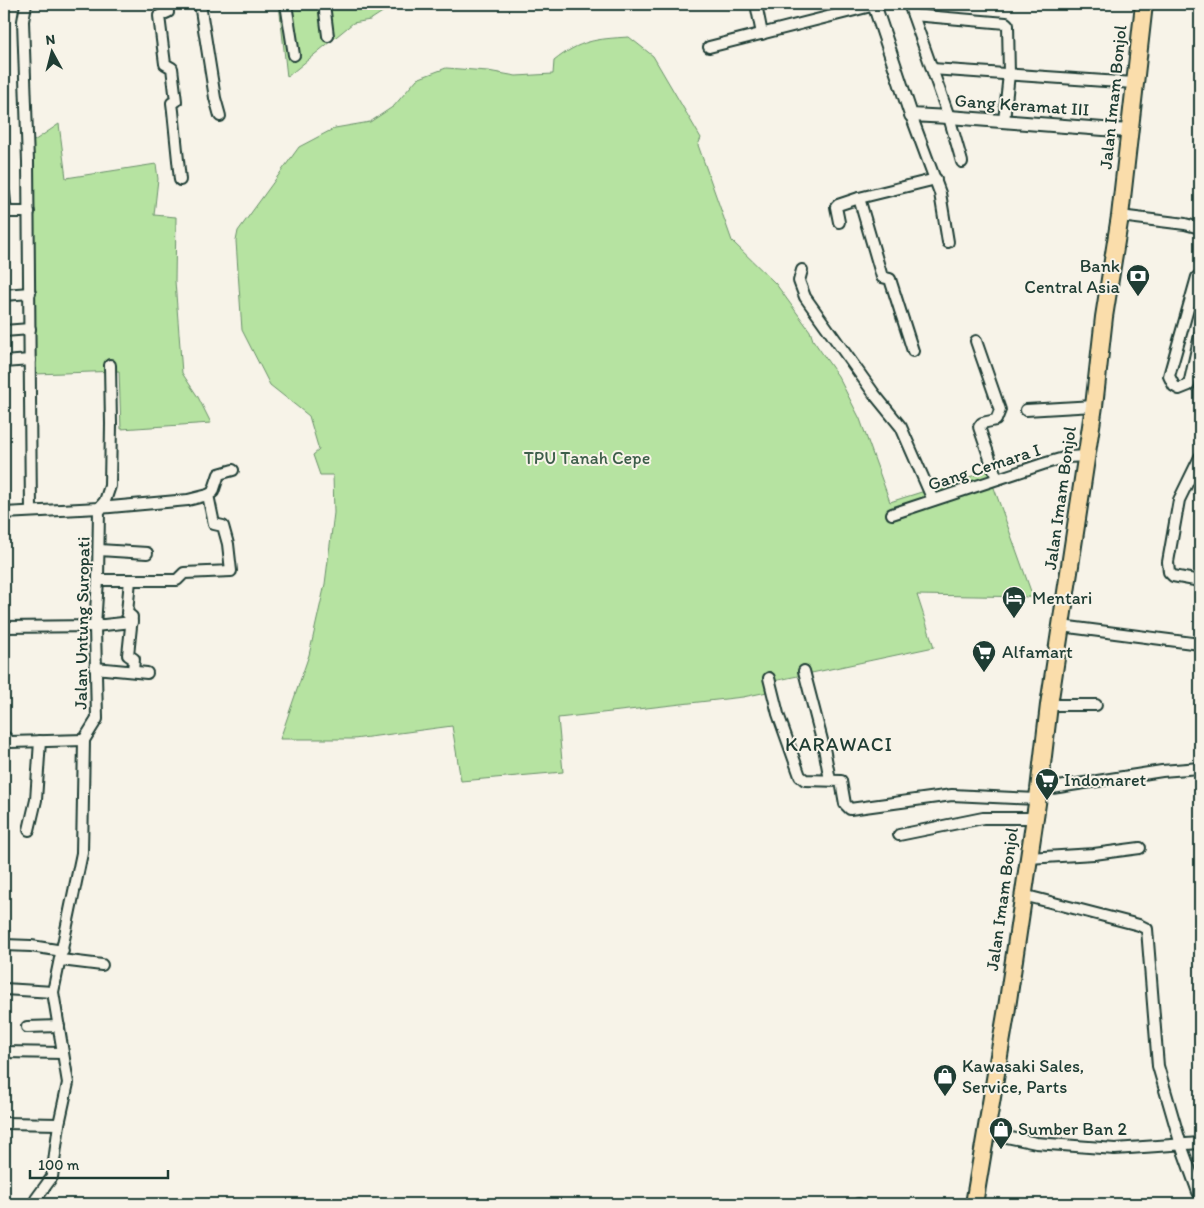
<svg xmlns="http://www.w3.org/2000/svg" width="1204" height="1208" font-family="Itim,sans-serif">
<style>
.green{fill:#b6e3a1;stroke:#6a906a}
.lines{fill:none;stroke-linecap:round;stroke-linejoin:round}
.minor-casing{stroke:#1f3d34;stroke-width:14}
.tertiary-casing{stroke:#1f3d34;stroke-width:16}
.primary-casing{stroke:#1f3d34;stroke-width:20}
.minor{stroke:#f7f3e8;stroke-width:10}
.tertiary{stroke:#f7f3e8;stroke-width:12}
.primary{stroke:#faddab;stroke-width:16}
.labels{text-anchor:middle;stroke-width:4;stroke-linejoin:round;paint-order:stroke}
.street-label{font-size:18px;fill:#1f3d34;stroke:#f7f3e8}
.poi-label{font-size:18px;fill:#1f3d34;stroke:#f7f3e8;text-anchor:start}
.park-label{font-size:18px;fill:#3d5e4a;stroke:#f7f3e8}
.quarter-label{font-size:20px;letter-spacing:1px;fill:#1f3d34;stroke:#f7f3e8}
</style>
<rect width="100%" height="100%" fill="#f7f3e8"/>
<filter id="ink" filterUnits="userSpaceOnUse"><feTurbulence type="fractalNoise" baseFrequency=".02" numOctaves="2"/><feDisplacementMap in="SourceGraphic" scale="10" xChannelSelector="R" yChannelSelector="G"/><feConvolveMatrix kernelMatrix="1 2 1 2 8 2 1 2 1" color-interpolation-filters="sRGB"/></filter>
<g filter="url(#ink)">
<g class="green">
<polygon points="279,4 395,4 370,20 353,23 287,77"/>
<path d="M629 37 653 56 701 138 698 145 732 241 776 284 810 331 813 340 838 376 860 419 890 502 988 471 1033 597 917 595 934 647 774 681 777 690 743 697 558 718 563 772 461 781 452 726 354 739H280L309 655 325 584 334 513 333 475H320L313 455 319 450 309 416 270 385 242 330 236 241 238 231 299 147 335 128 370 122 394 106 417 79 446 68 488 71 516 76 553 74 554 61C580 40 596 39 629 37Z"/>
<polygon points="59,124 66,178 156,164 158,179 154,215 176,217 175,281 182,373 198,397 211,423 121,429 119,371 35,374 33,235 25,147"/>
</g>
<g class="lines">
<g class="minor-casing">
<g id="minor">
<polyline points="26,4 23,21 28,162 31,511"/>
<polyline points="167,4 168,12 159,16 165,64 172,68 176,101 172,103 173,111 180,180"/>
<polyline points="200,4 215,98 220,116"/>
<polyline points="286,4 294,55"/>
<polyline points="324,4 328,36"/>
<polyline points="756,4 762,34"/>
<polyline points="909,4 949,117 962,162"/>
<polyline points="913,15 1006,23 1008,25 1009,74 1004,121"/>
<polyline points="709,47 875,5"/>
<polyline points="932,69 1134,83"/>
<polyline points="911,115 940,193 948,242"/>
<polyline points="4,194 6,212 29,212"/>
<polyline points="859,198 882,277 890,279 913,351"/>
<polyline points="1120,216 1185,224 1200,228"/>
<polyline points="839,222 836,207 838,205 859,198 936,179"/>
<polyline points="802,270 799,281 805,297 875,395 901,427 933,500"/>
<polyline points="1200,275 1197,277 1169,376 1174,386 1179,389 1189,385 1200,335"/>
<polyline points="4,295 30,293"/>
<polyline points="4,331 30,329"/>
<polyline points="976,341 1000,410 996,420 982,423 979,427 997,479"/>
<polyline points="4,362 30,360"/>
<polyline points="1026,410 1094,406"/>
<polyline points="1200,457 1179,500 1168,562 1169,572 1173,576 1200,581"/>
<polyline points="99,508 105,501 110,486 111,424 110,365"/>
<polyline points="4,513 99,508 188,500 208,495 213,492 219,474 233,470"/>
<polyline points="892,514 1043,464 1067,457 1087,456"/>
<polyline points="99,550 147,553"/>
<polyline points="98,580 177,580 184,573 231,571 228,544 223,526 214,524 208,495"/>
<polyline points="130,580 127,613 132,617 128,655 134,659 133,671"/>
<polyline points="1061,626 1200,644"/>
<polyline points="4,627 95,626 132,622"/>
<polyline points="95,668 147,673"/>
<polyline points="804,671 824,748 830,780"/>
<polyline points="769,678 778,714 800,776 805,780 841,781 845,804 850,809 952,795 1037,799"/>
<polyline points="1049,705 1096,705"/>
<polyline points="4,736 10,742 84,740"/>
<polyline points="1039,790 1162,771 1200,768"/>
<polyline points="29,830 36,800 40,741"/>
<polyline points="899,835 983,818 1034,818"/>
<polyline points="1028,858 1094,854 1140,848"/>
<polyline points="1023,895 1139,925 1147,929 1158,1066 1181,1145 1198,1192"/>
<polyline points="4,945 31,946 63,951"/>
<polyline points="61,960 102,965"/>
<polyline points="4,989 53,992"/>
<polyline points="27,1027 59,1026"/>
<polyline points="4,1052 63,1053"/>
<polyline points="4,1123 59,1124"/>
<polyline points="987,1133 1036,1143 1115,1149 1200,1143"/>
<polyline points="37,1204 36,1199 52,1177 59,1124 68,1083 53,992 82,853 84,740 97,719 95,626 98,580 99,508"/>
<polyline points="858,1204 859,1204"/>
</g>
</g>
<g class="tertiary-casing">
<polyline id="tertiary" points="874,4 911,115 949,117 1129,131"/>
</g>
<g class="primary-casing">
<polyline id="primary" points="974,1204 1006,1014 1039,790 1049,705 1094,406 1104,317 1120,216 1144,4"/>
</g>
<use href="#minor" class="minor"/>
<use href="#tertiary" class="tertiary"/>
<use href="#primary" class="primary"/>
</g>
</g>
<defs>
<g id="bank-pin" transform="scale(1.25)"><path d="M0 17L-7.5 6A9.5 9.5 0 1 1 7.5 6Z" fill="#1f3d34" stroke="#f7f3e8"/><path d="M-6-4H6V4H-6ZM0-2.3a2.3 2.3 0 1 0 0 4.6a2.3 2.3 0 1 0 0-4.6Z" fill="#fff"/></g>
<g id="hotel-pin" transform="scale(1.25)"><path d="M0 17L-7.5 6A9.5 9.5 0 1 1 7.5 6Z" fill="#1f3d34" stroke="#f7f3e8"/><path d="M-6-4.5h1.5V1H6V5H4.5V3h-9V5H-6ZM-4 0a1.8 1.8 0 1 1 3.6 0ZM.5 0V-2.5h3Q6-2.5 6 0Z" fill="#fff"/></g>
<g id="supermarket-pin" transform="scale(1.25)"><path d="M0 17L-7.5 6A9.5 9.5 0 1 1 7.5 6Z" fill="#1f3d34" stroke="#f7f3e8"/><path d="M-6-5.5h2.5l.6 2H6L4.5 2H-2.5L-4.4-4H-6ZM-1.5 3.2a1.3 1.3 0 1 0 .1 0ZM3 3.2a1.3 1.3 0 1 0 .1 0Z" fill="#fff"/></g>
<g id="shop-pin" transform="scale(1.25)"><path d="M0 17L-7.5 6A9.5 9.5 0 1 1 7.5 6Z" fill="#1f3d34" stroke="#f7f3e8"/><path d="M-5-2.5h2.3a2.7 3.5 0 0 1 5.4 0H5L5.5 6h-11ZM-1.5-2.5h3a1.5 2.3 0 0 0-3 0Z" fill="#fff"/></g>
</defs>
<g fill-rule="evenodd">
<use href="#bank-pin" x="1138" y="276"/>
<use href="#hotel-pin" x="1014" y="598"/>
<use href="#supermarket-pin" x="984" y="652"/>
<use href="#supermarket-pin" x="1047" y="780"/>
<use href="#shop-pin" x="945" y="1076"/>
<use href="#shop-pin" x="1001" y="1129"/>
</g>
<g class="labels">
<g class="street-label">
<text transform="translate(1113 97) rotate(-84)" y="6">Jalan Imam Bonjol</text>
<text transform="translate(1022 105) rotate(4)" y="6">Gang Keramat III</text>
<text transform="translate(984 467) rotate(-18)" y="6">Gang Cemara I</text>
<text transform="translate(1060 498) rotate(-82)" y="6">Jalan Imam Bonjol</text>
<text transform="translate(82 623) rotate(-89)" y="6">Jalan Untung Suropati</text>
<text transform="translate(1002 899) rotate(-82)" y="6">Jalan Imam Bonjol</text>
</g>
<g class="poi-label">
<text x="1120" y="272" text-anchor="end">Bank<tspan x="1120" dy="21">Central Asia</tspan></text>
<text x="1032" y="604">Mentari</text>
<text x="1002" y="658">Alfamart</text>
<text x="1064" y="786">Indomaret</text>
<text x="962" y="1072">Kawasaki Sales,<tspan x="962" dy="21">Service, Parts</tspan></text>
<text x="1018" y="1135">Sumber Ban 2</text>
</g>
<g class="park-label">
<text x="587" y="464">TPU Tanah Cepe</text>
</g>
<g class="quarter-label">
<text x="839" y="751">KARAWACI</text>
</g>
</g>
<rect width="1204" height="1208" fill="none" stroke="#f7f3e8" stroke-width="20"/>
<rect x="10" y="10" width="1184" height="1188" fill="none" stroke="#1f3d34" stroke-width="2" filter="url(#ink)"/>
<g transform="translate(52 52) rotate(353)" stroke="#f7f3e8" stroke-width="4" paint-order="stroke">
<path d="M0-4L9 19L0 12L-9 19Z" fill="#1f3d34"/>
<text y="-8" font-size="14" font-weight="bold" text-anchor="middle" fill="#1f3d34">N</text>
</g>
<path d="M30 1170v8h138v-8" fill="none" stroke="#1f3d34" stroke-width="2.5"/>
<text x="38" y="1170" font-size="15" fill="#1f3d34" stroke="#f7f3e8" stroke-width="4" paint-order="stroke">100 m</text>
</svg>
